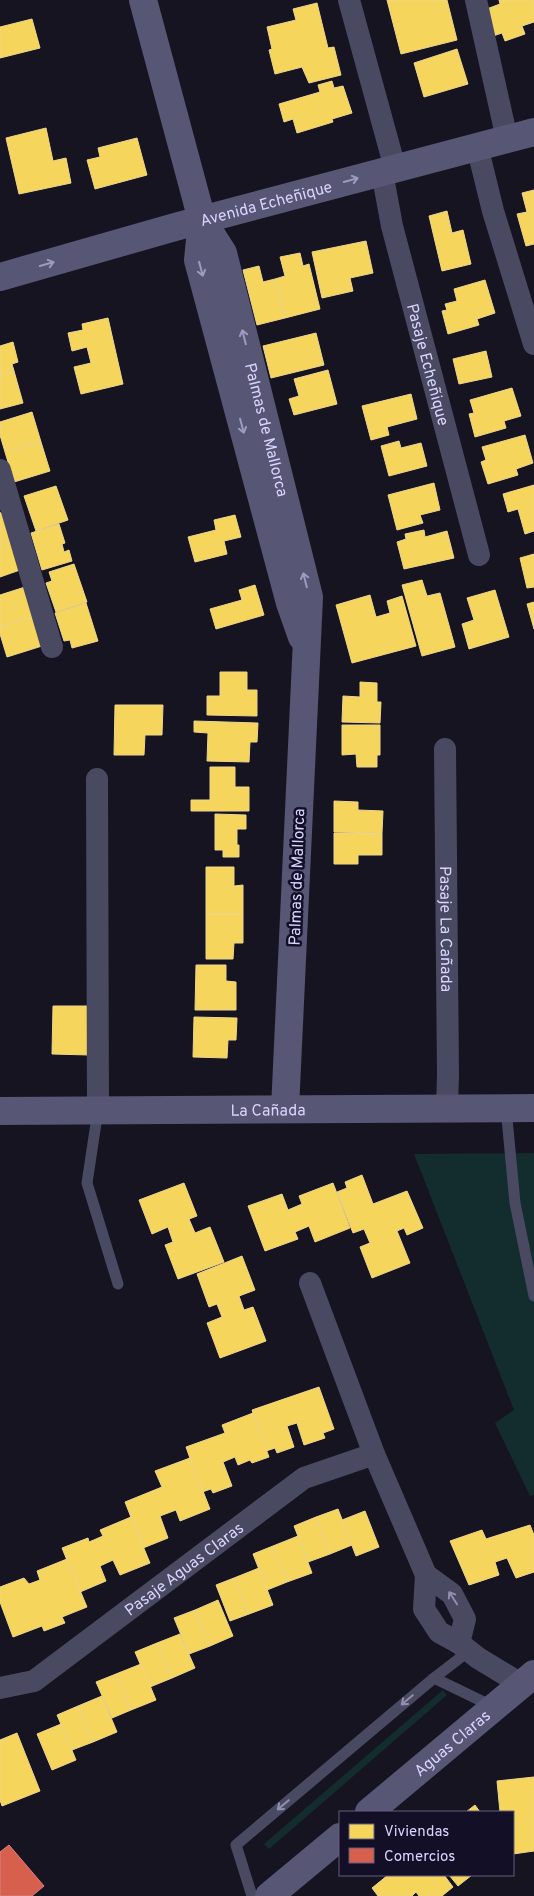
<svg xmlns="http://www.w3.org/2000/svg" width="534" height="1896" font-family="Overpass,sans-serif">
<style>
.green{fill:#132c2d}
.homes{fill:#f6d55c;stroke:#edd58d}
.shops{fill:#d6604d;stroke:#d78382}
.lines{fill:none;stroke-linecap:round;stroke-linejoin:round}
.lane{stroke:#4a4962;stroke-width:11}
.street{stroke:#4a4962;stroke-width:22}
.secondary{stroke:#575674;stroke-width:28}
.oneway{stroke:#9e9bc0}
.oneway2{stroke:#928eb0}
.labels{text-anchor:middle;stroke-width:5;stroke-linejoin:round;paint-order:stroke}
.street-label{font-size:16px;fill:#d9d4ff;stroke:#130f26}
</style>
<rect width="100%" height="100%" fill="#161421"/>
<g class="green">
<polygon points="534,1153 534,1495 530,1496 495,1423 514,1410 414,1154"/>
<polygon points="443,1690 447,1695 269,1849 264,1844"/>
</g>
<g class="homes">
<polygon points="387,0 447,0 457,40 401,54"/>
<polygon points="499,0 534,0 534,22 522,26 525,34 505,41 502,33 493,36 484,10 500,4"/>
<polygon points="317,3 328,48 334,47 341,75 309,83 302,67 275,74 269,50 272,49 267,27 296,20 293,9"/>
<polygon points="32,19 40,48 0,58 0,27"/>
<polygon points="457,49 468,84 424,97 414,63"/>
<polygon points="332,81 334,88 343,86 352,113 332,119 333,122 297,133 293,119 284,122 279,104 320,92 318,85"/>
<polygon points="46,128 53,161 66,158 71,183 19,194 6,138"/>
<polygon points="137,138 147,175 95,189 87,160 100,157 98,148"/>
<polygon points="534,190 534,244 526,246 517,214 527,212 522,193"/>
<polygon points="447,211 452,233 463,230 471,264 442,271 429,216"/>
<polygon points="366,241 373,273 350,278 353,291 322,298 312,252"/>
<polygon points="300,253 303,266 309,264 320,309 285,318 275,279 285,276 280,257"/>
<polygon points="259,266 263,282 275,279 285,318 257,325 243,270"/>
<polygon points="485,280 495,313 477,319 479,325 448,334 442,311 447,310 445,304 457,301 454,289"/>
<polygon points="108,318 123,384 81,394 74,367 91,363 87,347 72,351 68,333 83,330 82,324"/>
<polygon points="316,333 324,365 271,378 263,346"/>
<polygon points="13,342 18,362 12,364 14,371 0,374 0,346"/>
<polygon points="486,351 492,377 459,384 453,359"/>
<polygon points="328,370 337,404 294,415 289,399 299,396 294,379"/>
<polygon points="14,371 23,403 0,409 0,374"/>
<polygon points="512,388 521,416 504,421 506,428 475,437 469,414 474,413 470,400"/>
<polygon points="411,394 417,419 387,427 389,435 371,440 362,406"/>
<polygon points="32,412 41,442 5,452 0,435 0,422"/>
<polygon points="525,435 533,463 516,469 518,475 488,484 481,462 486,460 482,447"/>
<polygon points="399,441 401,448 421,443 427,466 389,476 381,446"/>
<polygon points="41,442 50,471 14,482 5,452"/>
<polygon points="434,483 440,510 420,515 423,523 397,530 388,495"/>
<polygon points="534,485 534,531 525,534 518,509 508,512 503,494"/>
<polygon points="56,486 68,520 36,531 24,496"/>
<polygon points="2,512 11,541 0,545 0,513"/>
<polygon points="235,515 241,537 224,541 227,554 195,562 188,537 216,530 214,520"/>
<polygon points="59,524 65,543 62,544 64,552 69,550 72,561 42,570 31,533"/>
<polygon points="424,530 425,537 447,531 454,558 404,569 397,542 406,539 405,534"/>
<polygon points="11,541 20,570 0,577 0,545"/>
<polygon points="534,554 534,587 527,588 520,558"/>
<polygon points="74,564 87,602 56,612 46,583 52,581 49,572"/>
<polygon points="422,580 427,596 440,593 455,647 422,656 402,585"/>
<polygon points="255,585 264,615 216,629 210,609 242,600 239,590"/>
<polygon points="25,587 34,617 0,627 0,595"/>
<polygon points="495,590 509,637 469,649 462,624 474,620 467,598"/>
<polygon points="370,595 376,617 390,613 387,601 402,596 416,646 352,663 336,605"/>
<polygon points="534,602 534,629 527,604"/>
<polygon points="86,603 98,641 72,648 70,640 64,641 55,613"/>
<polygon points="34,617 42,646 7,657 0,634 0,627"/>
<polygon points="220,672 247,672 247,690 257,690 257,716 207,715 207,696 220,696"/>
<polygon points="360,682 377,683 377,702 381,702 380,723 342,722 343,696 360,697"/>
<polygon points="115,705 163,705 162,735 145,735 144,755 114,755"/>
<polygon points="194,721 258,723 257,742 250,742 249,762 207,761 208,733 194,732"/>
<polygon points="342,725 380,725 380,755 377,755 377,767 357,767 356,754 342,755"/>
<polygon points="210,767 235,767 235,787 249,787 249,811 191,811 191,800 210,800"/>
<polygon points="334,801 358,802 358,810 383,811 382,833 334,832"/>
<polygon points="215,814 246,815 246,829 237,829 237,845 239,845 239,857 223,857 223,850 215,850"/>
<polygon points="334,833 382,833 382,855 358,855 358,864 334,864"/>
<polygon points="206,867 234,867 234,886 243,885 243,914 206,914"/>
<polygon points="206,914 243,914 243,943 234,943 233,959 206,959"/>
<polygon points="196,965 226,965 226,981 236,982 236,1010 195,1010"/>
<polygon points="53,1006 90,1006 89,1055 52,1054"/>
<polygon points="194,1017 237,1018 236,1040 228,1040 227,1058 193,1057"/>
<polygon points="362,1175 373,1204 407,1191 423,1228 407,1235 404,1228 397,1231 410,1263 372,1278 360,1247 370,1243 364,1229 353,1233 337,1192 347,1188 345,1182"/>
<polygon points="184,1183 197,1216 189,1219 195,1233 210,1227 224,1262 178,1279 165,1245 173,1242 168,1227 152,1234 139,1200"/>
<polygon points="333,1183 350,1228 315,1242 309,1226 295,1232 298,1239 265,1251 248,1206 282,1194 288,1210 302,1204 299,1196"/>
<polygon points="242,1256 255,1290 239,1296 244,1310 253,1307 266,1341 220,1358 207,1323 222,1317 217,1304 209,1307 197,1274"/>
<polygon points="319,1387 334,1429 323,1433 325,1438 304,1445 297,1423 287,1426 294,1447 277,1453 275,1448 266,1451 252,1410"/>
<polygon points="253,1413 269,1457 252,1463 250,1460 238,1465 235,1457 223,1462 232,1486 213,1493 211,1489 202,1492 186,1447 225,1433 222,1425"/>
<polygon points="190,1458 210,1509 180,1521 176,1510 160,1516 168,1538 143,1548 125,1502 162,1487 155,1471"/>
<polygon points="338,1509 352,1545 330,1554 316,1517"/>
<polygon points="365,1511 379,1547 356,1556 342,1520"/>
<polygon points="131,1517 150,1563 120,1575 113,1560 100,1566 106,1581 80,1592 62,1548 88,1538 89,1542 103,1536 100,1530"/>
<polygon points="316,1517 330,1554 308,1562 294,1526"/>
<polygon points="530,1525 534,1535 534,1572 516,1578 507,1558 495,1562 499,1575 469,1585 450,1541 482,1530 486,1539"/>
<polygon points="298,1536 312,1573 287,1582 273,1546"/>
<polygon points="273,1546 287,1582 267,1590 253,1554"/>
<polygon points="67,1559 87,1607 62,1617 65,1623 44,1631 42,1626 13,1637 0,1602 0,1587 24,1578 29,1584 40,1580 37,1571"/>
<polygon points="259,1568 273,1605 249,1614 234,1578"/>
<polygon points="234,1578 249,1614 230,1621 216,1585"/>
<polygon points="218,1600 233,1636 210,1646 195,1610"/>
<polygon points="195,1610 210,1646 189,1654 174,1618"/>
<polygon points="180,1634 195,1668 172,1678 157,1643"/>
<polygon points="157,1643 172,1678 150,1687 135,1652"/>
<polygon points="141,1664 156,1700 131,1710 116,1674"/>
<polygon points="116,1674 131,1710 112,1718 96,1682"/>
<polygon points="102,1696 117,1732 93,1742 78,1706"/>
<polygon points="78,1706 93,1742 72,1750 57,1715"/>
<polygon points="61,1724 76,1760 52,1770 37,1734"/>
<polygon points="17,1733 40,1791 2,1806 0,1800 0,1740"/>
<polygon points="534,1777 534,1851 513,1854 513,1812 500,1812 497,1781"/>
<polygon points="475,1805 480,1812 466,1812"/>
<polygon points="388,1875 444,1875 453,1887 442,1896 419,1896 416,1892 412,1896 378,1896 372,1888"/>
<polygon points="449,1875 472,1875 458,1886"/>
</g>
<polygon class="shops" points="9,1845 44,1886 32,1896 0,1896 0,1852"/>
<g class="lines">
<g class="lane">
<polyline points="506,1108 515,1203 534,1296"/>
<polyline points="98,1110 87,1183 118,1284"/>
<polyline points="434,1678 469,1651"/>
<polyline points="252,1896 236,1845 434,1678 494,1707"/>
</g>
<g class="street">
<polyline points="349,0 395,168"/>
<polyline points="476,0 507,139"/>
<polyline points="477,146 493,211 534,344"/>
<path id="s1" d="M382 172 392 226 479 555"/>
<polyline points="0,470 52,647"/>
<path id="s2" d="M445 749 448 1075 447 1108"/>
<polyline points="97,779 98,1110"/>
<polyline points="310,1283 374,1454"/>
<polyline points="426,1575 424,1609 439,1632 459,1643 478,1658 521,1684"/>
<path id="s3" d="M0 1688 34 1681 304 1478 374 1454 426 1575 452 1594 465 1619 459 1643"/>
</g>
<g class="secondary">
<path id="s4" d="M143 0 202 220 223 253 309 597 285 1109"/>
<polyline points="202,220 198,260 290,603 302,637"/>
<path id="s5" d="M0 277 175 227 534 132"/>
<path id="s6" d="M0 1111 534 1108"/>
<path id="s7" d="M369 1812 534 1674"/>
<polyline points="269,1896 340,1837"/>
</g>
</g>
<defs><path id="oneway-shaft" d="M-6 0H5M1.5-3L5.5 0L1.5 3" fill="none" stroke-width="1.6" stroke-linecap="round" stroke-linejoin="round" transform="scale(1.25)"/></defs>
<g class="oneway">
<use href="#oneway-shaft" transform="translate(351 180) rotate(-15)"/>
<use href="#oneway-shaft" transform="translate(47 264) rotate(-16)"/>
<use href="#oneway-shaft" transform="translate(201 269) rotate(75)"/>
<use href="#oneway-shaft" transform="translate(244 337) rotate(-104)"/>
<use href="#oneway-shaft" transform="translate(242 426) rotate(75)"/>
<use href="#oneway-shaft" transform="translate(305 580) rotate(-104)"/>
</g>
<g class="oneway2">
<use href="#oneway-shaft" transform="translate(453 1598) rotate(-123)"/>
<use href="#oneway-shaft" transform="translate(407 1700) rotate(140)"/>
<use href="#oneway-shaft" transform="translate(283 1805) rotate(140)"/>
</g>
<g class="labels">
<g class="street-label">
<text dy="6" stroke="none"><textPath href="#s5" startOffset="276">Avenida Echeñique</textPath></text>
<text dy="6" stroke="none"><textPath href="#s1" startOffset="198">Pasaje Echeñique</textPath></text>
<text dy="6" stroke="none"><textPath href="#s4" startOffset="449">Palmas de Mallorca</textPath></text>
<text transform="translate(296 877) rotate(-88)" y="6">Palmas de Mallorca</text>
<text dy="6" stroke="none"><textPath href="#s2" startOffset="180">Pasaje La Cañada</textPath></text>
<text dy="6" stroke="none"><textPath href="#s6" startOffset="268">La Cañada</textPath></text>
<text dy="6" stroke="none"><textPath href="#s3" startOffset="222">Pasaje Aguas Claras</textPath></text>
<text dy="6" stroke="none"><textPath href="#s7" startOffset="108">Aguas Claras</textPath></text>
</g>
</g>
<rect x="339" y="1811" width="175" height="65" fill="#130f26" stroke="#625e7d"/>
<rect x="349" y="1824" width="25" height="15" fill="#f6d55c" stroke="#625e7d"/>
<text x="384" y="1836" font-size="15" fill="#d9d4ff">Viviendas</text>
<rect x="349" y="1848" width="25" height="15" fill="#d6604d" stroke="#625e7d"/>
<text x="384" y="1861" font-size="15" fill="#d9d4ff">Comercios</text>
</svg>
